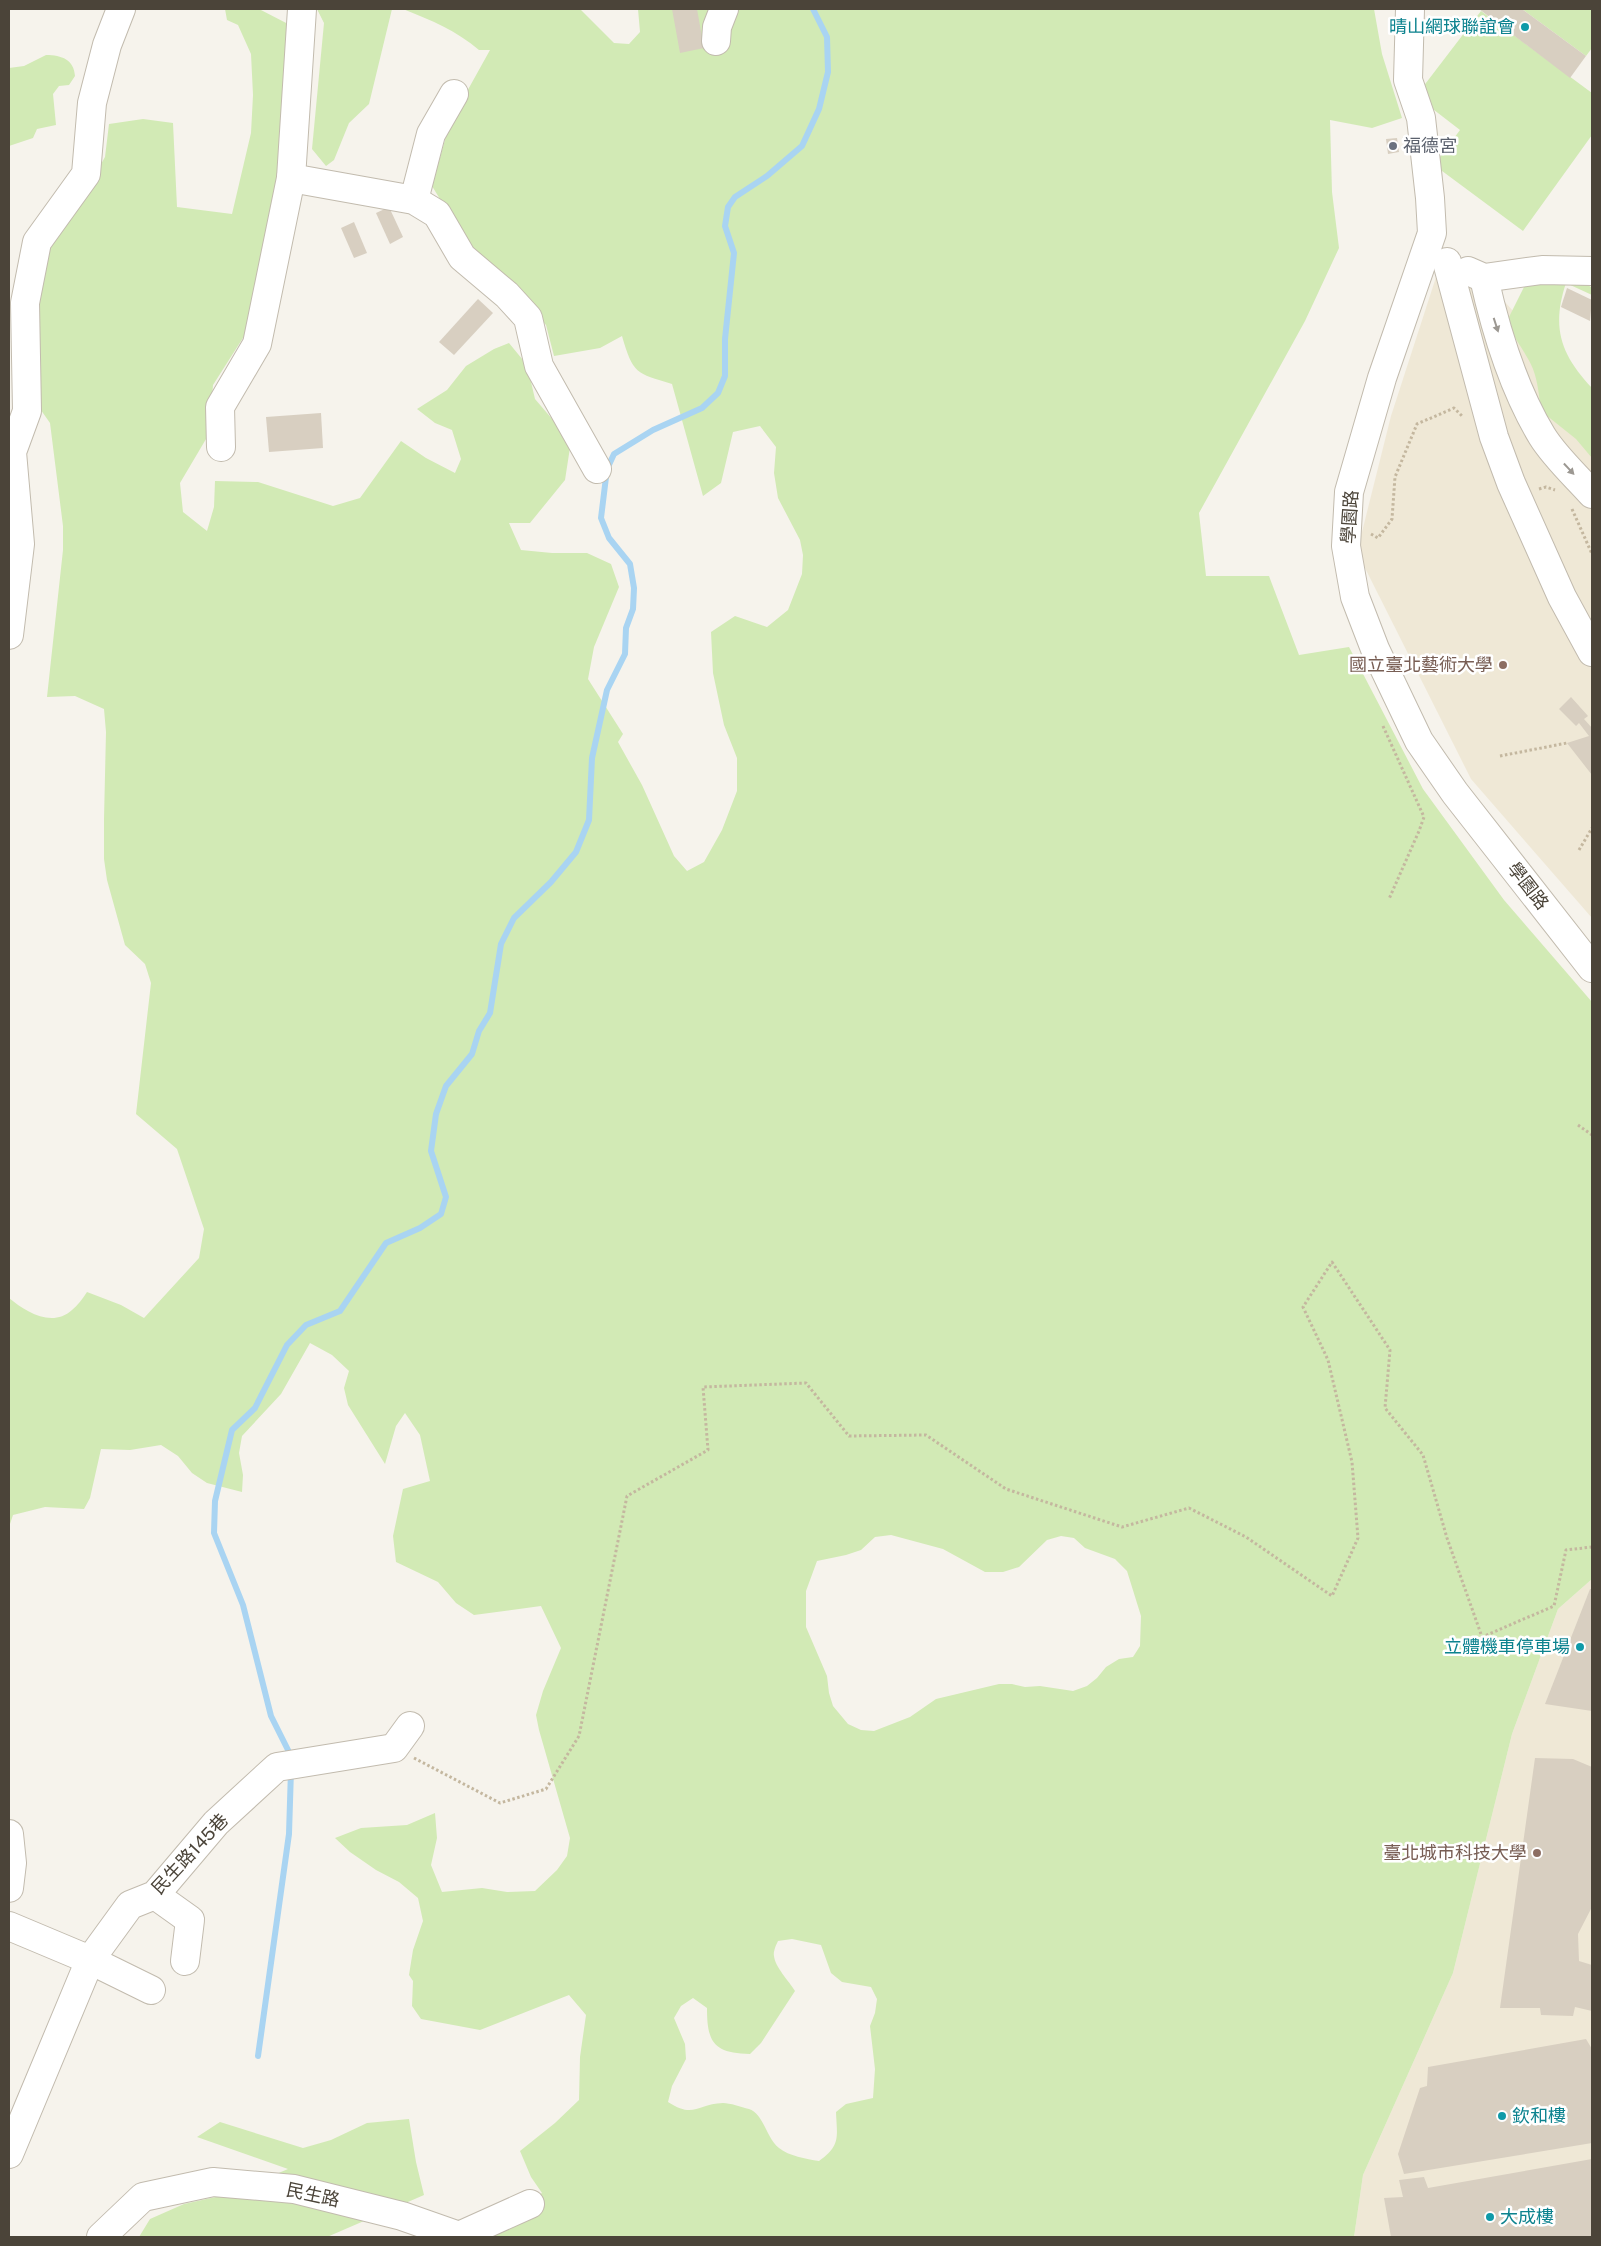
<svg xmlns="http://www.w3.org/2000/svg" width="1601" height="2246" font-family="'Public Sans','Noto Sans TC',sans-serif">
<style>
.education{fill:#efe8d6}
.green{fill:#d2eab5;fill-rule:evenodd}
.lines{fill:none;stroke-linecap:round;stroke-linejoin:round}
.stream{stroke:#a9d4f2;stroke-width:6}
.building{fill:#d8cfc1}
.minor-casing{stroke:#c2bbae;stroke-width:30}
.path{stroke:#c4b79f;stroke-width:3;stroke-dasharray:2.5 2.5;stroke-linecap:butt}
.minor{stroke:#fff;stroke-width:28}
.oneway{fill:#9c9892}
.culture-dot{fill:#0f9aa8;stroke:#fff;stroke-width:2}
.worship-dot{fill:#6b7280;stroke:#fff;stroke-width:2}
.education-dot{fill:#8d6e63;stroke:#fff;stroke-width:2}
.labels{text-anchor:middle;stroke-width:5;stroke-linejoin:round;paint-order:stroke}
.culture-label{font-size:18px;fill:#0d838f;stroke:#fff;text-anchor:end}
.worship-label{font-size:18px;fill:#5b616d;stroke:#fff;text-anchor:start}
.street-label{font-size:18px;fill:#4b4439;stroke:#fff}
.education-label{font-size:18px;fill:#785e54;stroke:#fff;text-anchor:end}
</style>
<rect width="100%" height="100%" fill="#f6f3ec"/>
<g class="education">
<polygon points="1438,271 1466,281 1504,301 1592,398 1592,918 1471,779 1357,552 1391,416"/>
<polygon points="1592,1579 1592,2237 1354,2237 1363,2175 1453,1973 1512,1734 1558,1609"/>
</g>
<g class="green">
<path d="M225 9H259L290 25 281 187 248 330 213 385 209 434 180 483 183 512 207 531 214 507 215 481 258 482 333 506 360 498 401 441 426 458 455 473 461 459 452 430 435 423 417 409 447 390 466 366 494 349 509 343 527 365 535 399 571 441 565 480 530 523H509L521 550 552 553H587L611 564 619 587 594 647 588 679 623 734 618 742 642 785 674 856 687 871 704 862 722 830 737 791V758L724 725 713 673 711 632 735 616 767 627 788 610 802 574 803 555 800 540 778 498 774 473 776 447 760 426 733 432 721 483 703 496 672 384C636 373 633 374 622 336L600 348 554 356 546 325 471 250 432 186 450 122 490 50H479C457 31 431 20 403 9H580L614 43 629 44 640 32 638 9H1374L1382 54 1402 118 1372 128 1330 120 1332 192 1339 248 1305 321 1199 513 1206 576H1269L1299 655 1349 647 1423 789 1504 900 1592 1002V1579L1558 1609 1512 1734 1453 1973 1363 2175 1354 2237H473L542 2193 531 2177 520 2151 555 2123 579 2100 580 2057 586 2015 569 1995 480 2030 421 2019 412 2006 413 1981 409 1975 413 1950 423 1921 418 1898 399 1882 376 1870 350 1852 335 1838 361 1828 407 1825 435 1813 437 1838 431 1865 442 1892 482 1888 507 1892 535 1891 557 1870 567 1856 570 1838 539 1730 536 1715 543 1691 561 1648 541 1606 474 1615 456 1603 438 1582 396 1562 393 1536 403 1489 430 1481 420 1435 405 1413 396 1426 385 1464 348 1405 344 1388 349 1371 332 1355 310 1343 281 1394 242 1436 239 1453 243 1475 242 1492 207 1483 192 1473 178 1456 161 1445 130 1450 101 1449 90 1498 84 1509 45 1507 13 1515 9 1527V1298C26 1312 52 1328 72 1310 78 1305 83 1298 87 1292L121 1305 144 1318 199 1258 204 1229 177 1149 136 1114 151 983 145 964 125 945 107 880 104 859V819L106 732 104 709 75 696 47 697 63 550V526L50 423 22 383 27 257 88 187 105 157 109 124 143 119 173 123 177 207 232 214 251 133 253 95 251 54 238 25 227 20ZM891 1535 943 1549 985 1572H1003L1019 1567 1047 1540 1061 1536 1074 1538 1085 1548 1115 1559 1127 1571 1141 1616 1140 1646 1133 1657 1119 1659 1106 1667 1097 1678 1087 1686 1073 1691 1040 1686 1025 1687 1012 1684H999L936 1699 910 1717 874 1731 861 1730 848 1724 833 1706 829 1693 827 1676 806 1627V1591L817 1561 846 1555 861 1550 875 1537ZM792 1939 821 1945 831 1973 842 1982 871 1987 877 1999 875 2013 870 2026 875 2069 873 2098 846 2104 836 2112C837 2137 841 2145 819 2161 806 2159 789 2156 779 2148 766 2138 764 2114 749 2109 741 2107 730 2103 723 2103 697 2104 694 2119 668 2102L672 2086 686 2059 685 2044 674 2018 681 2006 693 1998 707 2008C707 2043 714 2053 750 2054L761 2043 795 1991C789 1981 775 1967 774 1956 773 1952 776 1945 778 1941Z"/>
<polygon points="317,9 392,9 369,104 349,123 334,160 326,166 312,149 324,23"/>
<polygon points="1522,9 1592,9 1592,48 1586,56"/>
<polygon points="1481,11 1592,93 1592,135 1523,231 1434,165 1460,130 1416,96"/>
<path d="M46 55C62 55 74 60 75 76L69 85 59 86 53 94 56 125 37 129 33 138 9 146V68L24 66Z"/>
<path d="M1578 277 1592 288V295L1566 283C1551 328 1561 355 1592 388V458L1576 439 1541 411C1539 396 1538 382 1533 369 1526 352 1513 338 1507 321L1526 283Z"/>
<polygon points="409,2119 416,2162 424,2195 327,2237 139,2237 150,2219 184,2204 229,2194 288,2169 197,2137 220,2122 303,2148 331,2140 367,2123"/>
</g>
<g class="lines">
<g class="stream">
<polyline points="292,1758 271,1716 243,1605 214,1533 215,1501 232,1430 255,1408 287,1345 306,1325 340,1311 386,1243 420,1228 441,1214 446,1197 431,1151 436,1114 446,1086 472,1054 479,1031 490,1013 501,944 514,918 551,882 576,852 589,820 592,758 607,690 625,654 626,628 633,609 634,588 630,564 609,538 601,518 607,469 614,454 653,430 702,408 718,393 725,376 725,339 734,253 725,226 728,207 735,197 767,176 802,146 819,109 828,72 827,37 813,9"/>
<polyline points="258,2056 289,1834 291,1770"/>
</g>
</g>
<g class="building">
<polygon points="672,9 697,9 704,48 680,53"/>
<polygon points="1479,9 1522,9 1586,56 1570,78"/>
<polygon points="1397,138 1399,152 1388,154 1386,139"/>
<polygon points="389,207 403,237 390,244 376,213"/>
<polygon points="354,222 367,253 354,258 341,228"/>
<polygon points="1567,288 1592,300 1590,321 1561,307"/>
<polygon points="478,299 493,313 454,355 439,342"/>
<polygon points="321,413 323,448 269,452 266,417"/>
<polygon points="1571,697 1588,716 1584,719 1592,728 1592,775 1567,743 1589,736 1579,723 1576,726 1559,709"/>
<polygon points="1590,1589 1592,1589 1592,1711 1545,1704"/>
<polygon points="1535,1758 1573,1759 1592,1767 1592,1907 1578,1934 1579,1961 1592,1965 1592,2011 1575,2007 1573,2016 1541,2015 1540,2008 1500,2008"/>
<polygon points="1586,2039 1592,2049 1592,2143 1404,2174 1398,2154 1420,2088 1427,2086 1428,2067"/>
<polygon points="1592,2159 1592,2237 1391,2237 1384,2198 1403,2197 1399,2180 1424,2177 1428,2188"/>
</g>
<g class="lines">
<g class="minor-casing">
<g id="minor">
<polyline points="1410,9 1408,80 1421,118 1430,198 1432,233 1382,378 1349,492 1346,546 1355,597 1375,649 1419,741 1455,793 1592,968"/>
<polyline points="716,41 717,27 724,9"/>
<polyline points="291,178 414,200 437,214 462,257 507,295 528,318 539,366 597,469"/>
<polyline points="414,200 431,134 454,94"/>
<polyline points="1447,262 1494,437 1511,483 1562,597 1592,652"/>
<polyline points="1468,271 1484,278 1542,270 1592,271"/>
<path d="M1484 278C1496 332 1513 388 1542 436 1555 457 1575 475 1592 494"/>
<polyline points="221,447 220,407 257,344 291,178 302,9"/>
<polyline points="9,635 20,544 12,452 27,411 25,303 37,242 86,174 92,103 107,45 121,9"/>
<polyline points="9,1834 12,1863 9,1888"/>
<polyline points="155,1895 190,1920 185,1961"/>
<polyline points="9,1926 90,1960 151,1990"/>
<polyline points="9,2154 90,1960 130,1905 155,1895 216,1823 277,1767 394,1748 410,1726"/>
<polyline points="101,2237 143,2197 213,2182 294,2189 402,2216 459,2236 530,2204"/>
</g>
</g>
<g class="path">
<polyline points="1539,489 1546,487 1555,490"/>
<polyline points="1572,509 1592,554"/>
<polyline points="1371,534 1378,538 1392,519 1395,477 1417,424 1454,408 1463,417"/>
<polyline points="1383,726 1424,817 1419,831 1389,899"/>
<polyline points="1500,756 1567,743"/>
<polyline points="1579,850 1592,828"/>
<polyline points="1578,1125 1592,1135"/>
<polyline points="414,1758 500,1803 546,1789 579,1736 627,1496 708,1450 703,1387 806,1383 849,1436 926,1435 1006,1489 1122,1527 1189,1508 1246,1537 1332,1596 1358,1538 1352,1462 1328,1360 1303,1307 1332,1262 1390,1350 1385,1408 1423,1455 1447,1538 1482,1637 1554,1606 1566,1550 1592,1547"/>
</g>
<use href="#minor" class="minor"/>
</g>
<defs><path id="oneway-solid" d="M-6-.8H1V-3.2L6.5 0L1 3.2V.8H-6Z" transform="scale(1.25)"/></defs>
<g class="oneway">
<use href="#oneway-solid" transform="translate(1496 325) rotate(72)"/>
<use href="#oneway-solid" transform="translate(1569 469) rotate(47)"/>
</g>
<g class="culture-dot">
<circle cx="1525" cy="27" r="5"/>
<circle cx="1580" cy="1647" r="5"/>
<circle cx="1502" cy="2116" r="5"/>
<circle cx="1490" cy="2217" r="5"/>
</g>
<circle class="worship-dot" cx="1393" cy="146" r="5"/>
<g class="education-dot">
<circle cx="1503" cy="665" r="5"/>
<circle cx="1537" cy="1853" r="5"/>
</g>
<g class="labels">
<g class="culture-label">
<text x="1515" y="33">晴山網球聯誼會</text>
<text x="1570" y="1653">立體機車停車場</text>
<text x="1512" y="2122" text-anchor="start">欽和樓</text>
<text x="1500" y="2223" text-anchor="start">大成樓</text>
</g>
<g class="worship-label">
<text x="1403" y="152">福德宮</text>
</g>
<g class="street-label">
<text transform="translate(1350 517) rotate(-86)" y="6">學園路</text>
<text transform="translate(1528 886) rotate(52)" y="6">學園路</text>
<text transform="translate(190 1854) rotate(-47)" y="6">民生路145巷</text>
<text transform="translate(313 2195) rotate(12)" y="6">民生路</text>
</g>
<g class="education-label">
<text x="1493" y="671">國立臺北藝術大學</text>
<text x="1527" y="1859">臺北城市科技大學</text>
</g>
</g>
<rect width="1601" height="2246" fill="none" stroke="#4b4439" stroke-width="20"/>
</svg>
